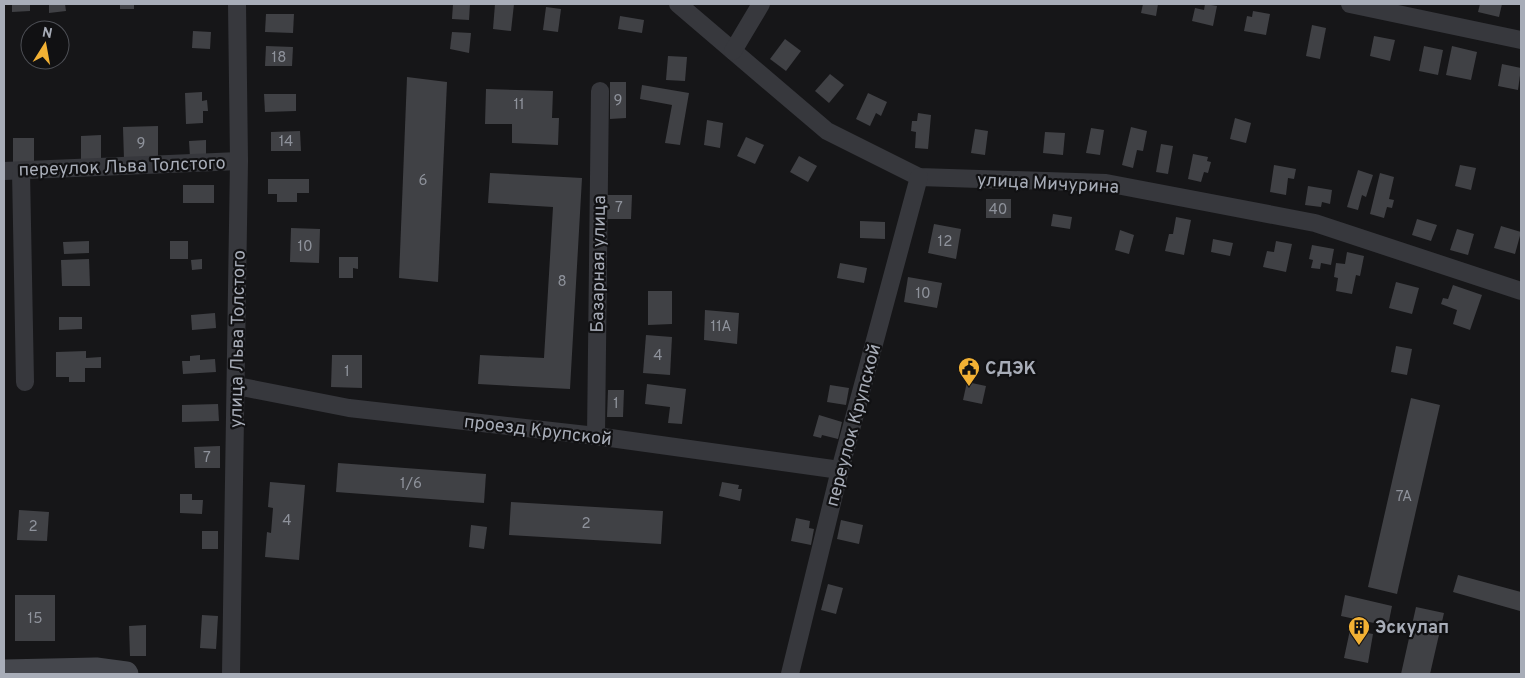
<svg xmlns="http://www.w3.org/2000/svg" width="1525" height="678" font-family="Overpass,sans-serif">
<style>
.building{fill:#404145}
.lines{fill:none;stroke-linecap:round;stroke-linejoin:round}
.minor{stroke:#37383d;stroke-width:18}
.secondary{stroke:#45474d;stroke-width:25}
.labels{text-anchor:middle;stroke-width:4.5;stroke-linejoin:round;paint-order:stroke}
.number-label{font-size:15px;fill:#8e929b}
.street-label{font-size:18px;fill:#a8adb8;stroke:#111113}
.poi-label{font-size:18px;font-weight:bold;fill:#a8adb8;stroke:#111113;text-anchor:start}
</style>
<rect width="100%" height="100%" fill="#161618"/>
<g class="building">
<polygon points="12,4 30,4 30,11 12,12"/>
<polygon points="49,4 65,4 66,11 49,13"/>
<rect x="120" y="4" width="14" height="5"/>
<polygon points="453,4 470,4 469,20 452,19"/>
<polygon points="495,4 514,4 511,31 493,29"/>
<polygon points="1143,4 1158,4 1156,16 1141,13"/>
<polygon points="1205,4 1217,6 1213,26 1192,21 1195,8 1204,10"/>
<polygon points="1480,4 1502,4 1499,17 1478,12"/>
<polygon points="546,7 561,9 558,32 543,30"/>
<polygon points="1253,11 1270,14 1266,35 1244,31 1247,16 1252,17"/>
<polygon points="266,14 294,14 293,33 265,32"/>
<polygon points="620,16 644,20 642,33 618,29"/>
<polygon points="1312,25 1326,28 1320,59 1306,56"/>
<polygon points="193,31 211,32 210,49 192,48"/>
<polygon points="452,32 471,33 469,53 450,49"/>
<polygon points="1374,36 1395,40 1390,61 1370,56"/>
<polygon points="785,39 801,51 786,71 770,59"/>
<polygon points="266,46 293,47 292,66 265,66"/>
<polygon points="1424,46 1443,50 1438,75 1419,71"/>
<polygon points="1452,46 1477,52 1471,80 1446,75"/>
<polygon points="668,56 687,57 685,81 666,80"/>
<polygon points="1502,64 1521,68 1518,90 1498,86"/>
<polygon points="830,74 844,85 829,103 815,91"/>
<polygon points="407,77 447,82 438,282 399,278"/>
<polygon points="610,82 626,82 626,118 610,119"/>
<polygon points="642,85 689,93 680,145 665,143 672,105 640,99"/>
<polygon points="486,89 553,91 552,118 559,118 558,145 512,143 512,124 485,124"/>
<polygon points="202,92 202,101 207,100 208,111 203,111 203,123 186,124 185,93"/>
<polygon points="868,93 887,102 881,116 876,113 870,126 856,119"/>
<polygon points="264,94 296,94 296,111 265,112"/>
<polygon points="918,113 931,115 928,149 915,148 916,132 911,131 912,121 917,121"/>
<polygon points="1235,118 1251,123 1246,143 1230,139"/>
<polygon points="707,120 723,123 720,148 704,145"/>
<polygon points="158,126 158,159 124,160 123,127"/>
<polygon points="1131,127 1147,131 1143,151 1137,150 1133,168 1122,165"/>
<polygon points="1091,128 1104,130 1100,155 1086,153"/>
<polygon points="975,129 988,131 985,155 971,153"/>
<polygon points="300,131 301,151 271,151 271,132"/>
<polygon points="1045,132 1065,133 1063,155 1043,153"/>
<polygon points="101,135 101,160 81,160 81,136"/>
<polygon points="746,137 764,145 755,164 737,156"/>
<rect x="13" y="138" width="21" height="24"/>
<polygon points="206,140 206,157 190,157 189,141"/>
<polygon points="1161,144 1173,146 1168,174 1156,172"/>
<polygon points="1193,154 1208,157 1207,161 1211,162 1208,173 1204,172 1201,182 1188,179"/>
<polygon points="799,156 817,166 808,182 790,172"/>
<polygon points="1274,165 1296,169 1294,179 1288,178 1286,195 1270,192"/>
<polygon points="1460,165 1476,168 1471,190 1455,186"/>
<polygon points="1358,170 1373,175 1366,197 1362,195 1358,210 1347,207"/>
<polygon points="490,173 582,178 570,389 478,384 480,355 544,358 553,207 488,203"/>
<polygon points="1380,173 1394,177 1389,199 1394,200 1392,208 1387,207 1384,218 1370,214"/>
<polygon points="268,179 309,179 309,193 297,193 297,202 277,202 277,194 268,194"/>
<rect x="183" y="185" width="31" height="18"/>
<polygon points="1308,186 1332,190 1330,204 1322,202 1321,207 1305,205"/>
<polygon points="607,195 632,195 631,219 606,219"/>
<rect x="986" y="199" width="25" height="19"/>
<polygon points="1053,214 1072,217 1070,229 1051,226"/>
<polygon points="1176,217 1191,220 1184,255 1165,251 1169,234 1173,234"/>
<polygon points="1417,219 1437,225 1431,241 1412,235"/>
<polygon points="860,221 885,222 885,239 860,238"/>
<polygon points="934,224 961,229 956,259 928,253"/>
<polygon points="1501,226 1521,232 1515,254 1494,248"/>
<polygon points="291,228 320,229 319,263 290,262"/>
<polygon points="1457,229 1474,234 1468,255 1450,250"/>
<polygon points="1120,230 1134,235 1129,254 1115,250"/>
<polygon points="1213,239 1233,243 1230,256 1211,252"/>
<polygon points="89,241 89,253 64,254 63,242"/>
<rect x="170" y="241" width="18" height="18"/>
<polygon points="1276,241 1292,244 1286,272 1263,267 1267,251 1274,252"/>
<polygon points="1312,245 1334,249 1331,265 1321,263 1320,269 1311,268 1313,260 1309,259"/>
<polygon points="1347,252 1364,256 1360,276 1356,275 1352,294 1336,291 1338,278 1334,277 1336,263 1345,264"/>
<polygon points="339,257 358,257 358,269 353,268 353,278 339,278"/>
<polygon points="89,259 90,286 62,286 61,260"/>
<polygon points="202,259 202,269 192,270 191,260"/>
<polygon points="840,263 867,268 864,283 837,278"/>
<polygon points="908,277 942,283 937,308 904,302"/>
<polygon points="1396,282 1419,288 1412,314 1389,308"/>
<polygon points="1453,285 1482,295 1470,330 1453,324 1457,310 1441,304 1443,298 1448,299"/>
<polygon points="648,291 672,291 672,324 648,325"/>
<polygon points="705,310 739,313 737,344 704,340"/>
<polygon points="215,313 216,328 192,330 191,315"/>
<polygon points="59,317 82,317 82,329 59,330"/>
<polygon points="646,335 672,337 670,375 643,373"/>
<polygon points="1396,346 1412,349 1407,375 1391,372"/>
<polygon points="86,351 86,358 101,357 101,368 85,368 85,382 69,382 69,377 56,377 56,352"/>
<polygon points="200,355 200,360 215,359 216,372 183,374 182,361 190,361 190,356"/>
<polygon points="332,355 362,355 362,388 331,387"/>
<polygon points="967,382 986,386 982,404 963,400"/>
<polygon points="647,384 686,389 682,424 668,423 670,407 645,404"/>
<polygon points="830,385 849,388 846,405 827,402"/>
<polygon points="608,390 624,390 623,417 607,417"/>
<polygon points="1411,398 1440,405 1397,594 1368,587"/>
<polygon points="218,404 219,421 182,422 182,405"/>
<polygon points="819,415 842,422 838,439 822,435 821,438 813,436"/>
<polygon points="220,446 220,468 195,468 194,447"/>
<polygon points="338,463 486,474 484,503 336,492"/>
<polygon points="270,482 305,485 299,560 265,557 267,532 271,533 273,508 268,507"/>
<polygon points="722,482 739,485 738,489 742,489 740,501 719,496"/>
<polygon points="180,494 192,494 192,500 203,500 202,514 180,513"/>
<polygon points="511,502 663,511 661,544 509,535"/>
<polygon points="19,510 49,512 47,541 17,540"/>
<polygon points="796,518 810,521 809,528 814,529 811,545 791,541"/>
<polygon points="841,520 863,525 859,544 837,539"/>
<polygon points="471,525 487,527 484,549 469,547"/>
<rect x="202" y="531" width="16" height="18"/>
<polygon points="1458,575 1521,592 1520,611 1453,592"/>
<polygon points="828,584 843,588 836,614 821,610"/>
<rect x="15" y="595" width="40" height="46"/>
<polygon points="1345,595 1392,606 1388,626 1341,616"/>
<polygon points="1416,607 1444,613 1430,674 1401,674"/>
<polygon points="202,615 218,616 216,649 200,648"/>
<polygon points="146,625 146,656 130,656 129,626"/>
<polygon points="1350,630 1373,634 1368,663 1344,658"/>
</g>
<g class="lines">
<g class="minor">
<polyline points="678,4 827,131 919,177 1106,183 1315,223 1521,291"/>
<polyline points="1350,4 1521,40"/>
<polyline points="733,51 761,4"/>
<polyline points="4,171 239,161"/>
<polyline points="21,171 25,382"/>
<polyline points="237,386 349,408 596,436 840,470"/>
<polyline points="596,436 600,91"/>
<polyline points="231,674 239,161 237,4"/>
<polyline points="790,674 840,470 919,177"/>
</g>
<polyline class="secondary" points="4,672 96,670 126,674"/>
</g>
<defs>
<g id="civic-pin" transform="scale(1.125)"><path d="M0 17L-7.5 6A9.5 9.5 0 1 1 7.5 6Z" fill="#f2b134" stroke="#111113"/><path d="M-.6-6.5H3V-4.5H.6V-3L4-1V1h2V6H-6V1h2V-1L-.6-3ZM-1.2 2.5V6h2.4V2.5Z" fill="#111"/></g>
<g id="building-pin" transform="scale(1.125)"><path d="M0 17L-7.5 6A9.5 9.5 0 1 1 7.5 6Z" fill="#f2b134" stroke="#111113"/><path d="M-4-6H4V6H1V3H-1V6H-4ZM-2.5-4.3h1.7v1.8h-1.7ZM.8-4.3h1.7v1.8H.8ZM-2.5-1h1.7V.8h-1.7ZM.8-1h1.7V.8H.8Z" fill="#111"/></g>
</defs>
<g fill-rule="evenodd">
<use href="#civic-pin" x="969" y="368"/>
<use href="#building-pin" x="1359" y="627"/>
</g>
<g class="labels">
<g class="number-label">
<text x="279" y="62">18</text>
<text x="618" y="105">9</text>
<text x="519" y="109">11</text>
<text x="286" y="146">14</text>
<text x="141" y="148">9</text>
<text x="423" y="185">6</text>
<text x="619" y="212">7</text>
<text x="998" y="214">40</text>
<text x="945" y="246">12</text>
<text x="305" y="251">10</text>
<text x="562" y="286">8</text>
<text x="923" y="298">10</text>
<text x="721" y="331">11А</text>
<text x="658" y="360">4</text>
<text x="347" y="376">1</text>
<text x="616" y="408">1</text>
<text x="207" y="462">7</text>
<text x="411" y="488">1/6</text>
<text x="1404" y="501">7А</text>
<text x="287" y="525">4</text>
<text x="586" y="528">2</text>
<text x="33" y="531">2</text>
<text x="35" y="623">15</text>
</g>
<g class="street-label">
<text transform="translate(122 166) rotate(-2)" y="6">переулок Льва Толстого</text>
<text transform="translate(1048 183) rotate(3)" y="6">улица Мичурина</text>
<text transform="translate(598 264) rotate(-89)" y="6">Базарная улица</text>
<text transform="translate(237 339) rotate(-89)" y="6">улица Льва Толстого</text>
<text transform="translate(853 425) rotate(-75)" y="6">переулок Крупской</text>
<text transform="translate(538 430) rotate(7)" y="6">проезд Крупской</text>
</g>
<g class="poi-label">
<text x="985" y="374">СДЭК</text>
<text x="1375" y="633">Эскулап</text>
</g>
</g>
<rect width="1525" height="678" fill="none" stroke="#a8adb8" stroke-width="10"/>
<g transform="translate(45 45) rotate(11)"><circle r="24" fill="#111113" stroke="#4d4f55"/>
<path d="M0-4L9 19L0 12L-9 19Z" fill="#f2b134"/>
<text y="-8" font-size="14" font-weight="bold" text-anchor="middle" fill="#a8adb8">N</text>
</g>
</svg>
